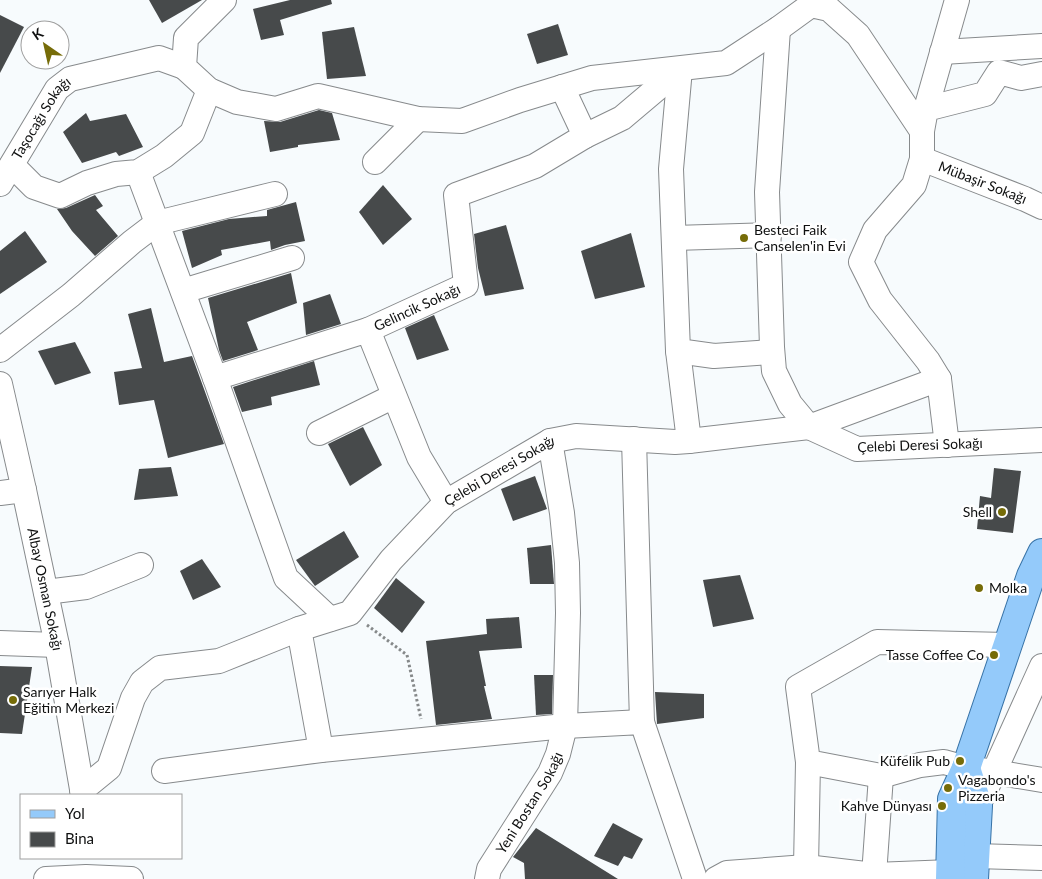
<svg xmlns="http://www.w3.org/2000/svg" width="1042" height="879" font-family="Lato,sans-serif">
<style>
.building{fill:#474a4b}
.lines{fill:none;stroke-linecap:round;stroke-linejoin:round}
.minor-casing{stroke:#878a8c;stroke-width:26}
.primary-casing{stroke:#3772a6;stroke-width:30}
.path{stroke:#86898a;stroke-width:3;stroke-dasharray:2.5 2.5;stroke-linecap:butt}
.minor{stroke:#fff;stroke-width:24}
.primary{stroke:#94cafa;stroke-width:28}
.poi-dot{fill:#766c08;stroke:#fff;stroke-width:2}
.labels{text-anchor:middle;stroke-width:5;stroke-linejoin:round;paint-order:stroke}
.street-label{font-size:14px;fill:#0f1010;stroke:#fff}
.poi-label{font-size:14px;fill:#0f1010;stroke:#fff;text-anchor:start}
</style>
<rect width="100%" height="100%" fill="#f7fbfd"/>
<g class="building">
<polygon points="149,0 202,0 162,23"/>
<polygon points="290,0 331,0 332,4 280,20 284,35 261,40 253,9"/>
<polygon points="0,15 24,27 0,73"/>
<polygon points="558,24 568,55 537,64 527,34"/>
<polygon points="354,27 366,76 327,79 322,32"/>
<polygon points="319,110 332,113 340,140 298,145 298,147 270,152 264,121 280,122"/>
<polygon points="86,113 90,121 126,114 143,147 119,156 116,152 82,163 63,132"/>
<polygon points="383,185 412,219 383,245 359,212"/>
<polygon points="95,195 103,206 96,210 118,236 95,256 72,231 57,209 66,208"/>
<polygon points="296,202 305,241 285,245 271,250 270,241 221,250 222,255 192,268 182,231 229,219 267,216 267,210"/>
<polygon points="506,225 524,289 485,296 478,268 474,234"/>
<polygon points="25,231 47,262 0,294 0,251"/>
<polygon points="631,233 645,287 595,299 581,251"/>
<polygon points="291,273 297,303 247,322 258,350 223,361 219,350 208,298"/>
<polygon points="330,294 341,324 306,335 303,303"/>
<polygon points="151,308 164,362 192,356 224,444 168,458 154,400 119,405 114,372 142,368 128,314"/>
<polygon points="434,315 449,350 417,360 405,328"/>
<polygon points="75,342 91,373 55,385 38,351"/>
<polygon points="314,361 320,385 271,397 272,405 242,412 233,387"/>
<polygon points="363,427 382,465 350,486 328,444"/>
<polygon points="171,467 178,496 134,500 139,469"/>
<polygon points="994,468 1021,471 1013,533 977,529 980,496 991,498"/>
<polygon points="535,476 547,509 513,521 501,489"/>
<polygon points="344,531 359,557 315,586 296,560"/>
<polygon points="551,545 554,584 530,584 527,548"/>
<polygon points="202,559 221,587 193,600 180,571"/>
<polygon points="740,575 754,619 713,627 703,580"/>
<polygon points="396,578 425,602 402,633 374,608"/>
<polygon points="519,617 522,648 479,651 486,686 484,686 492,719 436,725 426,641 487,634 486,619"/>
<polygon points="0,666 32,667 22,734 0,733"/>
<polygon points="534,675 553,675 552,714 536,715"/>
<polygon points="655,692 704,694 704,718 657,724"/>
<polygon points="613,823 643,839 632,859 624,856 618,866 594,856"/>
<polygon points="536,828 618,879 525,879 524,863 513,857"/>
</g>
<g class="lines">
<g class="minor-casing">
<g id="minor">
<polyline points="778,29 767,192 772,347 774,371 790,404 809,427 857,449 1042,440"/>
<polyline points="942,52 1042,46"/>
<polyline points="680,69 671,169 678,351 714,356 772,352"/>
<polyline points="926,109 957,0"/>
<polyline points="922,131 926,109 985,94 999,72 1021,78 1042,74"/>
<polyline points="585,136 622,118 680,69"/>
<path id="s1" d="M922 159 1025 199 1042 207"/>
<polyline points="375,162 418,119"/>
<polyline points="12,165 34,187 60,196 87,183 116,174 138,172 164,156 192,133 209,90"/>
<polyline points="138,172 215,378 368,330 419,457 446,502"/>
<path id="s2" d="M0 184 57 89 70 79 159 58 184 67"/>
<polyline points="674,238 769,235"/>
<polyline points="183,291 292,258"/>
<path id="s3" d="M368 330 466 285 456 195 535 166 585 136 562 87"/>
<polyline points="0,350 71,295 132,242 157,223 275,194"/>
<polyline points="678,351 689,441"/>
<polyline points="215,378 286,578 330,619"/>
<polyline points="939,379 947,445"/>
<path id="s4" d="M0 384 24 490 57 645 83 795"/>
<polyline points="319,433 394,396"/>
<polyline points="634,439 642,722"/>
<polyline points="0,493 24,490"/>
<polyline points="46,592 86,587 141,565"/>
<polyline points="299,629 321,750"/>
<polyline points="0,643 57,645"/>
<polyline points="1042,666 994,772 1042,780"/>
<polyline points="164,771 321,750 565,726 642,722 695,879"/>
<path id="s5" d="M82 790 109 768 133 698 142 682 160 668 219 661 299 629 350 613 391 560 446 502 550 441 576 436 675 442 689 441 809 427 939 379 928 361 880 300 861 262 875 230 914 185 922 159V131L858 35 829 9 811 5 778 29 726 63 592 78 520 100 462 121 418 119 318 96 276 109 237 102 209 90 184 67 186 38 224 0"/>
<polyline points="978,806 994,772 966,768 944,762 920,765 881,776 808,762 798,687 877,642 1007,645"/>
<polyline points="975,856 1042,858"/>
<polyline points="806,867 808,762"/>
<polyline points="874,875 881,776"/>
<polyline points="46,879 86,877 131,879"/>
<path id="s6" d="M487 879 489 869 550 773 558 754 565 726 568 613 567 563 562 513 550 441"/>
<polyline points="716,879 727,873 806,867 874,875 951,872"/>
</g>
</g>
<g class="primary-casing">
<g id="primary">
<polyline points="966,768 978,806 974,879"/>
<polyline points="950,879 952,799 966,768 1031,576 1042,553"/>
</g>
</g>
<polyline class="path" points="367,625 407,655 421,719"/>
<use href="#minor" class="minor"/>
<use href="#primary" class="primary"/>
</g>
<g class="poi-dot">
<circle cx="744" cy="238" r="5"/>
<circle cx="1002" cy="512" r="5"/>
<circle cx="979" cy="588" r="5"/>
<circle cx="994" cy="655" r="5"/>
<circle cx="13" cy="700" r="5"/>
<circle cx="960" cy="761" r="5"/>
<circle cx="948" cy="788" r="5"/>
<circle cx="942" cy="806" r="5"/>
</g>
<g class="labels">
<g class="street-label">
<text dy="5" stroke="none"><textPath href="#s2" startOffset="78">Taşocağı Sokağı</textPath></text>
<text dy="5" stroke="none"><textPath href="#s1" startOffset="65">Mübaşir Sokağı</textPath></text>
<text dy="5" stroke="none"><textPath href="#s3" startOffset="54">Gelincik Sokağı</textPath></text>
<text transform="translate(920 445) rotate(-2)" y="5">Çelebi Deresi Sokağı</text>
<text dy="5" stroke="none"><textPath href="#s5" startOffset="558">Çelebi Deresi Sokağı</textPath></text>
<text dy="5" stroke="none"><textPath href="#s4" startOffset="210">Albay Osman Sokağı</textPath></text>
<text dy="5" stroke="none"><textPath href="#s6" startOffset="88">Yeni Bostan Sokağı</textPath></text>
</g>
<g class="poi-label">
<text x="754" y="235">Besteci Faik<tspan x="754" dy="16">Canselen'in Evi</tspan></text>
<text x="992" y="517" text-anchor="end">Shell</text>
<text x="989" y="593">Molka</text>
<text x="984" y="660" text-anchor="end">Tasse Coffee Co</text>
<text x="23" y="697">Sarıyer Halk<tspan x="23" dy="16">Eğitim Merkezi</tspan></text>
<text x="950" y="766" text-anchor="end">Küfelik Pub</text>
<text x="958" y="785">Vagabondo's<tspan x="958" dy="16">Pizzeria</tspan></text>
<text x="932" y="811" text-anchor="end">Kahve Dünyası</text>
</g>
</g>
<rect x="20" y="794" width="162" height="65" fill="#ffffff" stroke="#9f9f9f"/>
<rect x="30" y="810" width="25" height="8" fill="#94cafa" stroke="#9f9f9f"/>
<text x="65" y="819" font-size="15" fill="#0f1010">Yol</text>
<rect x="30" y="832" width="25" height="15" fill="#474a4b" stroke="#9f9f9f"/>
<text x="65" y="844" font-size="15" fill="#0f1010">Bina</text>
<g transform="translate(45 45) rotate(326)"><circle r="24" fill="#ffffff" stroke="#9f9f9f"/>
<path d="M0-4L9 19L0 12L-9 19Z" fill="#766c08"/>
<text y="-8" font-size="14" font-weight="bold" text-anchor="middle" fill="#0f1010">K</text>
</g>
</svg>
